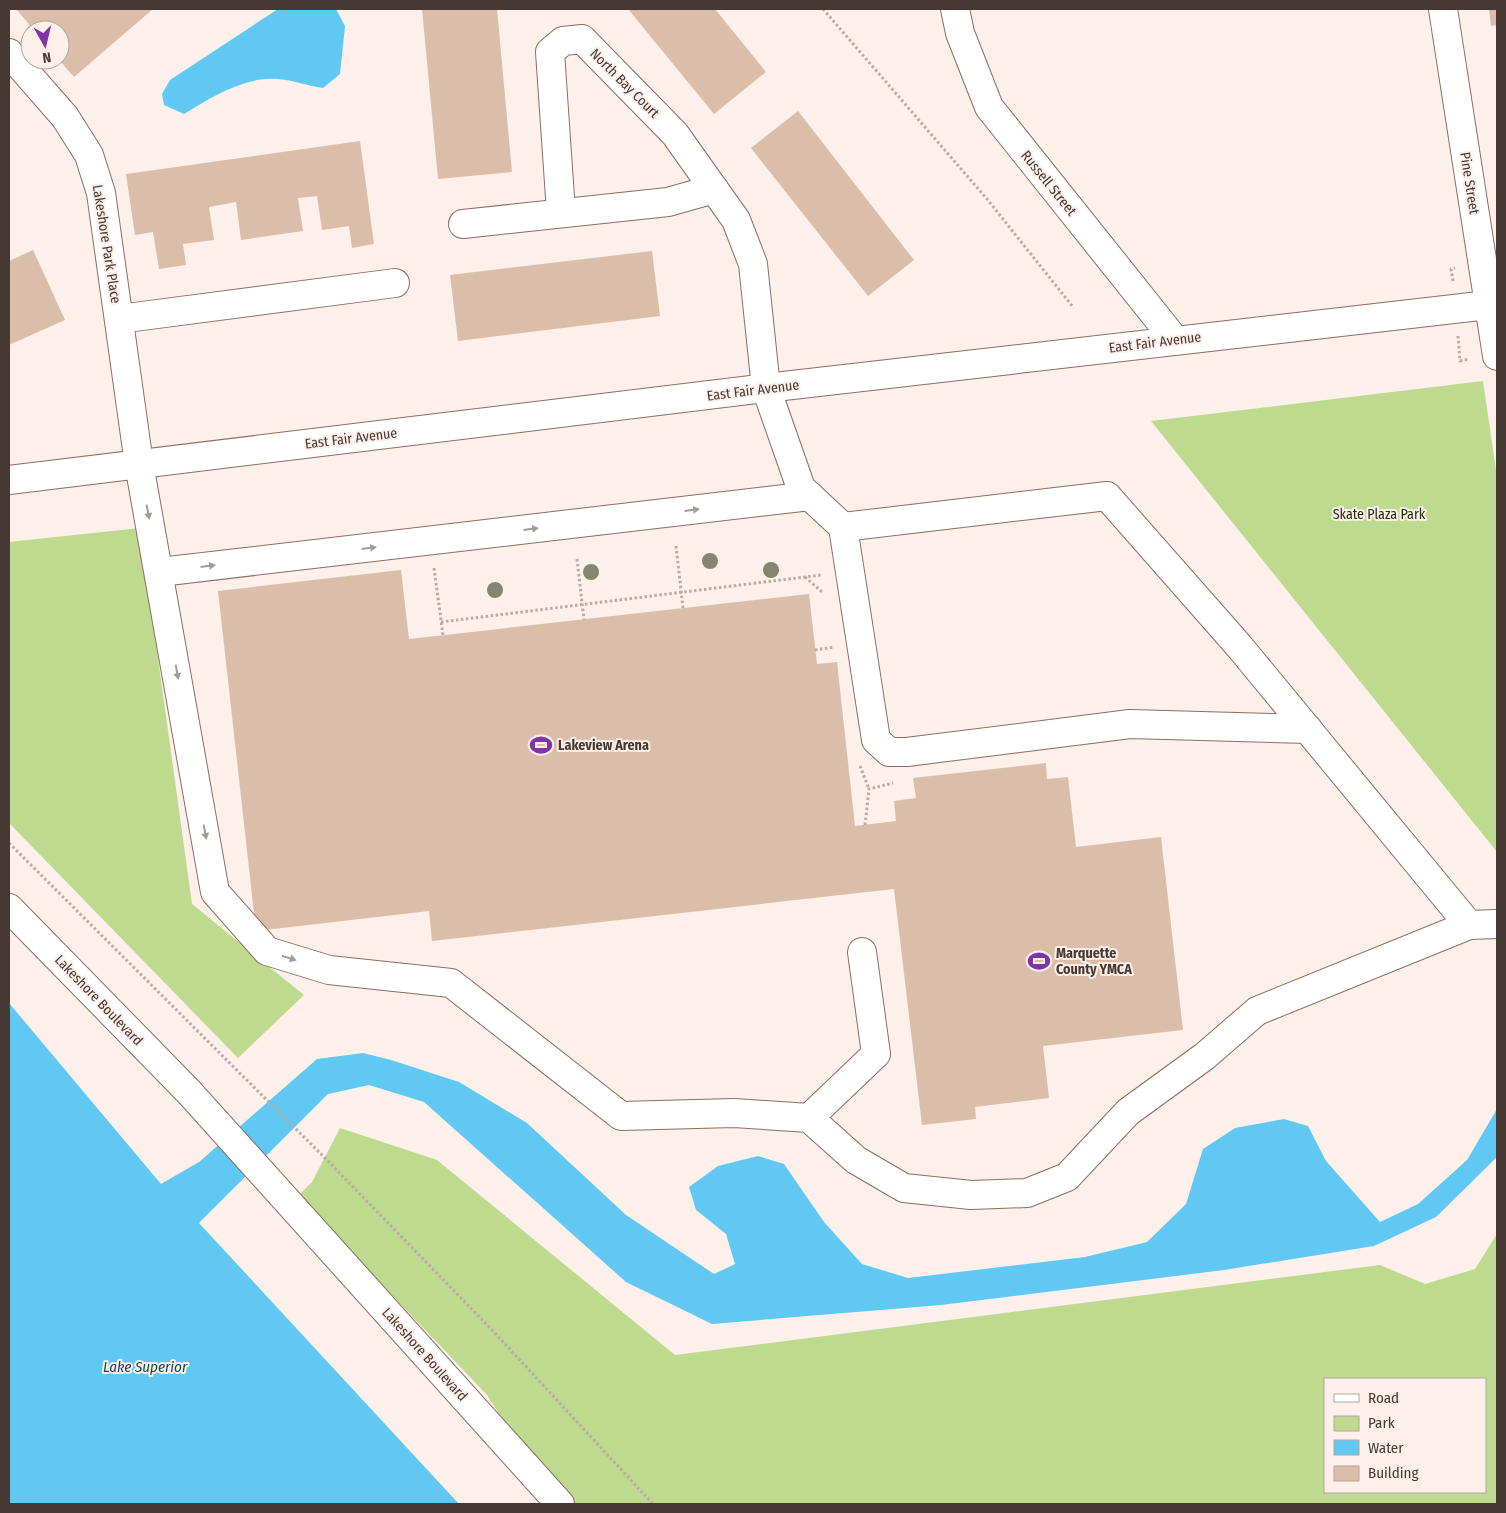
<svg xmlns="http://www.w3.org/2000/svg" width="1506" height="1513" font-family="'Fira Sans Condensed',sans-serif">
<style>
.green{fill:#beda8f;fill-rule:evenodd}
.water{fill:#60c8f2}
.building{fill:#dabeaa}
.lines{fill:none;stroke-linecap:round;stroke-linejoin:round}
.minor-casing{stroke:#8b6e61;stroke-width:30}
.path{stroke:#b9aba5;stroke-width:3;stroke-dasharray:2.5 2.5;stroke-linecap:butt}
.minor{stroke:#fff;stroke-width:28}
.tree{fill:#868670}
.oneway{fill:#a29c99}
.labels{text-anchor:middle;stroke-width:4;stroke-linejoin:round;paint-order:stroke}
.street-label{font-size:14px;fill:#463933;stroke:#fdefe9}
.park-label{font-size:14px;fill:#24300d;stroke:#fdefe9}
.poi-label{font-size:14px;font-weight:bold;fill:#463933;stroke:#fdefe9;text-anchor:start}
.water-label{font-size:15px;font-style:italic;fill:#174456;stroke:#fdefe9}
</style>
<rect width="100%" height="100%" fill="#fdefe9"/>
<g class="green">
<polygon points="1483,381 1497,477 1497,852 1151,421"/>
<polygon points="140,528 192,904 304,995 238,1058 9,823 9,542"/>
<path d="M340 1128 437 1160 675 1355 1380 1265 1425 1284 1475 1269 1497 1234V1504H556L487 1395 298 1196 312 1182ZM1325 1379H1485V1492H1325Z"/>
</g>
<g class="water">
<path d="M278 9H336L345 26 340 74 323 88C308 86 293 80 277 79 243 77 212 97 184 114L164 105 162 94 170 80Z"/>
<polygon points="9,1003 161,1184 199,1162 317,1059 363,1053 391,1060 459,1082 527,1123 626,1215 714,1274 735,1264 726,1234 696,1210 689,1187 718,1166 758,1156 784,1164 824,1222 862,1264 908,1278 1085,1257 1147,1242 1186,1204 1203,1149 1235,1128 1284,1119 1308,1126 1326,1161 1380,1222 1418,1204 1467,1160 1497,1109 1497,1157 1436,1217 1374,1246 1224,1270 941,1305 712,1324 626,1282 424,1102 369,1085 328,1094 199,1223 459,1504 9,1504"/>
</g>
<g class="building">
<polygon points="16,9 153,9 74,77 60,61 60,30 34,30"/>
<polygon points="422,9 497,9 512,172 438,179"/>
<polygon points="628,9 715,9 766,72 714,114"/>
<polygon points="1489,9 1497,9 1497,25 1491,26"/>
<polygon points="798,111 914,260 868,296 751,148"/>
<polygon points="360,141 374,244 352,248 349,226 322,230 317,196 298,198 303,231 241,240 236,202 209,207 214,240 183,244 186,265 159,269 153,232 135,235 126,174"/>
<polygon points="33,250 65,320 9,345 9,261"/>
<polygon points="652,251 660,316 458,341 450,275"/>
<polygon points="401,570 409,639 809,594 817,664 837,662 855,826 896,821 894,801 916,798 913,778 1046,763 1047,779 1068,777 1076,847 1161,837 1183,1030 1043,1046 1049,1098 975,1107 976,1119 922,1125 894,889 432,941 429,911 256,931 218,591"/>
</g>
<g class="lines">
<g class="minor-casing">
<g id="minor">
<polyline points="955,9 960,33 989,107 1175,340"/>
<polyline points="1443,9 1497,356"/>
<polyline points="9,53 65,117 89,155 101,193 139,464 215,892 267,951 329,970 451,983 621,1116 734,1113 809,1118 856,1160 904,1188 971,1195 1027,1193 1067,1177 1128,1112 1205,1056 1257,1011 1469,925"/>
<polyline points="561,212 550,52 563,41 582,39 675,134 736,220 753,264 766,388 801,488 843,527 1107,496 1239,646 1469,925 1497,924"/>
<polyline points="463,224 668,202 714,189"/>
<polyline points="119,319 395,283"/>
<polyline points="9,480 766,388 1497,304"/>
<polyline points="843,527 876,740 889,752 907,752 1130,724 1308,729"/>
<polyline points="160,572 810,496"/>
<polyline points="9,908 189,1092 560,1504"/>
<polyline points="809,1118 876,1054 862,952"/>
</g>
</g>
<g class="path">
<polyline points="823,9 987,199 1073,307"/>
<polyline points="1453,281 1451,269 1455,268"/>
<polyline points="1458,336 1460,361 1469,359"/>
<polyline points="676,546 683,608"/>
<polyline points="577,559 584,620"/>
<polyline points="434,568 443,635"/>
<polyline points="805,577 822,592"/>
<polyline points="441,622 821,575"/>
<polyline points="815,650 834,647"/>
<polyline points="860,766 869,789"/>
<polyline points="865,825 869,789 893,783"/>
<polyline points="9,843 327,1160 493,1331 653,1504"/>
</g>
<use href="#minor" class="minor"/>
</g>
<g class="tree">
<circle cx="710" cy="561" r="8"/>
<circle cx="771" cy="570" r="8"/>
<circle cx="591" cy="572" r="8"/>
<circle cx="495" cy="590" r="8"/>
</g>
<defs><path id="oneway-solid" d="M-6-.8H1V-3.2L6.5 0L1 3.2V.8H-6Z" transform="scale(1.25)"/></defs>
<g class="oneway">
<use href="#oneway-solid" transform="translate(692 510) rotate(-7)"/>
<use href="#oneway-solid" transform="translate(148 512) rotate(79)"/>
<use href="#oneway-solid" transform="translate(531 529) rotate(-7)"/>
<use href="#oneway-solid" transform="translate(369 548) rotate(-7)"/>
<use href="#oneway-solid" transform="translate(208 566) rotate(-7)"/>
<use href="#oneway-solid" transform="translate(177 672) rotate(80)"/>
<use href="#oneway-solid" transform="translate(205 832) rotate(80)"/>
<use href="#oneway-solid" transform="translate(289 958) rotate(18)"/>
</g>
<defs>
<g id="stadium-bare" transform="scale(1.725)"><path d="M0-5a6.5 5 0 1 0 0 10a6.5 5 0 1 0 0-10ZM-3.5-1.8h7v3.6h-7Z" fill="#8034a6" stroke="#fdefe9" stroke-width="2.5" paint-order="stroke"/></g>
</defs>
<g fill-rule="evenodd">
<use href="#stadium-bare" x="541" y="745"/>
<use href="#stadium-bare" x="1039" y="961"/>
</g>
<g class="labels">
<g class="street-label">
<text transform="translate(625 83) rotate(45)" y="5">North Bay Court</text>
<text transform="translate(1049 183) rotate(51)" y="5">Russell Street</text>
<text transform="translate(1470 183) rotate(81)" y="5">Pine Street</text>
<text transform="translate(107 244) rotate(81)" y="5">Lakeshore Park Place</text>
<text transform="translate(1155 342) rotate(-7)" y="5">East Fair Avenue</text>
<text transform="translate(753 390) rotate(-7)" y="5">East Fair Avenue</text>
<text transform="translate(351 438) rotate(-7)" y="5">East Fair Avenue</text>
<text transform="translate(99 1000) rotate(46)" y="5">Lakeshore Boulevard</text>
<text transform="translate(425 1354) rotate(48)" y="5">Lakeshore Boulevard</text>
</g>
<g class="park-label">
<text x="1379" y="519">Skate Plaza Park</text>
</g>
<g class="poi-label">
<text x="558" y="750">Lakeview Arena</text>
<text x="1056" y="958">Marquette<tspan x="1056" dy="16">County YMCA</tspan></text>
</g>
<g class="water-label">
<text x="145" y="1372">Lake Superior</text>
</g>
</g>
<rect width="1506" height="1513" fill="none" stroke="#463933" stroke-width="20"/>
<rect x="1324" y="1378" width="162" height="115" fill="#fdefe9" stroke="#b4a6a0"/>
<rect x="1334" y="1394" width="25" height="8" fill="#ffffff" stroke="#b4a6a0"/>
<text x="1368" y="1403" font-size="15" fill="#463933">Road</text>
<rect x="1334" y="1416" width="25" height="15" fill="#beda8f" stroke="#b4a6a0"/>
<text x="1368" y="1428" font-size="15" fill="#463933">Park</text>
<rect x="1334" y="1440" width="25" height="15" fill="#60c8f2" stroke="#b4a6a0"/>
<text x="1368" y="1453" font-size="15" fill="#463933">Water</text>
<rect x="1334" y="1466" width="25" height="15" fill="#dabeaa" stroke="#b4a6a0"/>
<text x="1368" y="1478" font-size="15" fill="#463933">Building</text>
<g transform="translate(45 45) rotate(172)"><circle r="24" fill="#fdefe9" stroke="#b4a6a0"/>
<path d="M0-4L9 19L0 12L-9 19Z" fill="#8034a6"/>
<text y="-8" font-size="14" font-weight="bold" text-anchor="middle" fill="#463933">N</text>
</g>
</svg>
